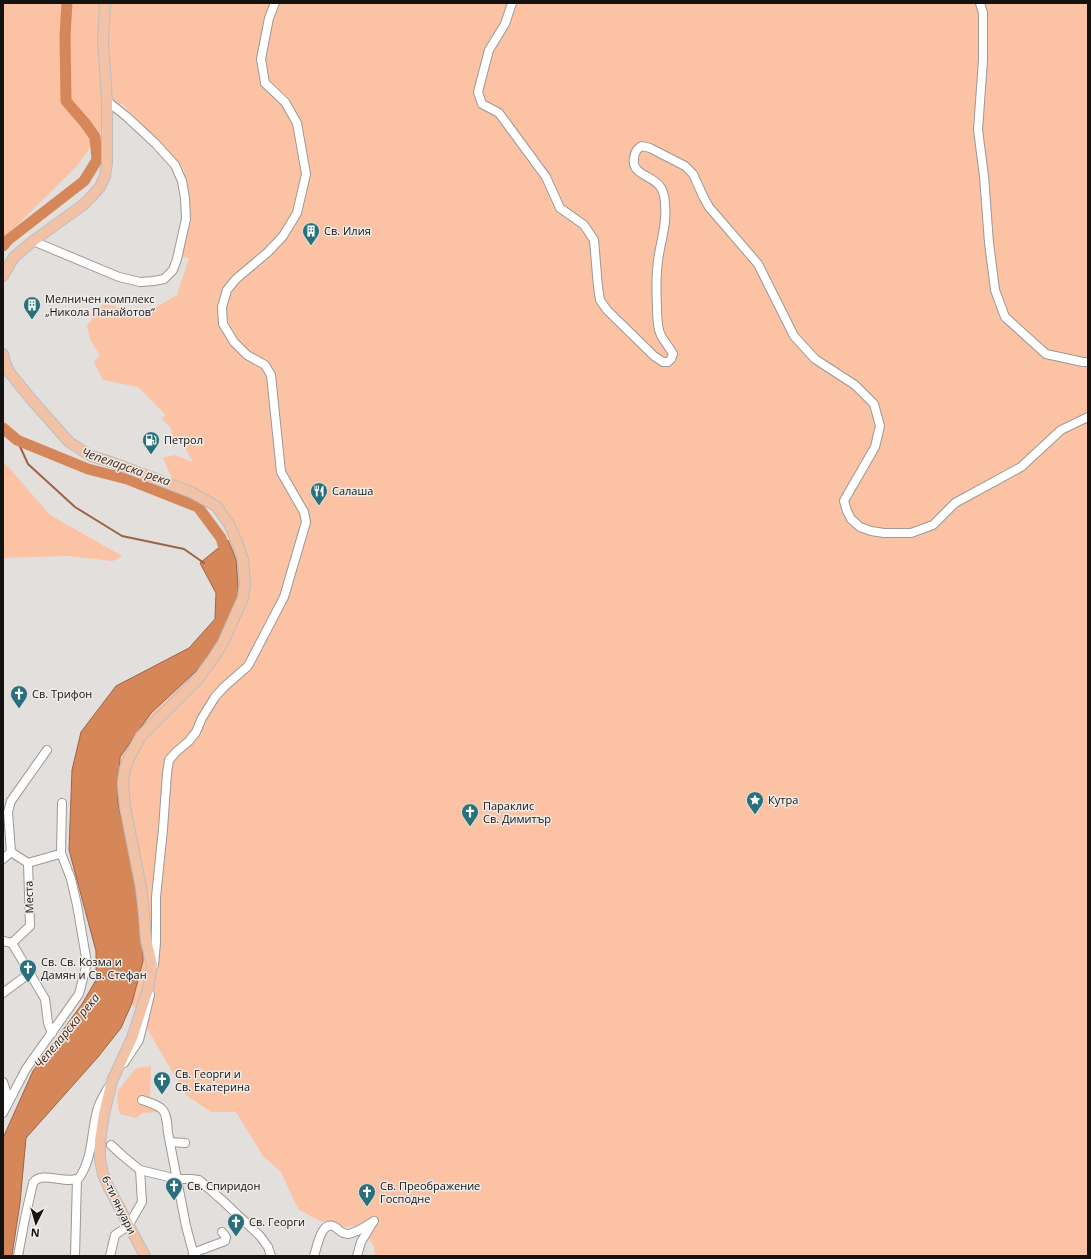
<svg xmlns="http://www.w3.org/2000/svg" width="1091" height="1259" font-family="'Open Sans',sans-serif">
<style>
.green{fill:#fbc2a3}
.water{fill:#d68759;stroke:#9c6444}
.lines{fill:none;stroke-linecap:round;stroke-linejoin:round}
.stream{stroke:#9c6444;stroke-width:2}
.river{stroke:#d68759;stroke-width:11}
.minor-casing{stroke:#9b9896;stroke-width:10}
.major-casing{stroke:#bdbdbd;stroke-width:12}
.minor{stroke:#fff;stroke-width:8}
.major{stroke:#f2c2a6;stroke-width:10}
.labels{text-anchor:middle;stroke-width:3;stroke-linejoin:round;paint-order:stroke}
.poi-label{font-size:11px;fill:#141312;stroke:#f0ecea;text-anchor:start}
.street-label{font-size:11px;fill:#141312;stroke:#f0ecea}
.water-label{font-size:12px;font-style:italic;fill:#462511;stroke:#f0ecea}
</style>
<rect width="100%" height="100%" fill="#e3dfdd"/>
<g class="green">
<polygon points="3,3 1088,3 1088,1256 375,1256 374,1246 359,1226 345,1227 320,1221 298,1209 281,1172 263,1156 236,1112 211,1112 186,1095 132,1003 143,961 142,911 118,803 120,757 151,713 208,660 236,559 228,540 238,536 225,515 174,483 163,458 174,455 193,462 178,436 174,441 170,427 162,419 165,415 164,413 138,387 103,380 94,362 100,355 90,340 87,326 103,304 114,306 142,319 151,310 177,295 189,258 179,256 189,202 187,187 183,168 168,151 121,103 77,166 3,239"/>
<polygon points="3,461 50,515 122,556 113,561 67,556 3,558"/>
<polygon points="151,1066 150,1099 159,1108 158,1112 143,1113 136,1118 120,1114 117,1101 118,1091 131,1074 137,1068"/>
</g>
<polygon class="water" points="228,540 236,559 239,601 229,626 208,660 151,713 120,757 118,803 142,911 143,961 132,1003 121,1028 98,1057 26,1138 20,1203 12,1255 12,1256 3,1256 3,1138 33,1071 82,1004 96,980 96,951 69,850 72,770 81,732 116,686 189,648 215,619 216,593 200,563"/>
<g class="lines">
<polyline class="stream" points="17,440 28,464 75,507 122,536 184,549 204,563"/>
<g class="river">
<polyline points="3,246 8,240 84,181 97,160 95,137 85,123 66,101 65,36 67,3"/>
<polyline points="3,428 17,440 88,469 127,479 198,507 221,538 227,558"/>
</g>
<g class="minor-casing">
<g id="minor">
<path d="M512 3 505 24 489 50 478 92 482 104 499 113 546 177 560 208 584 225 594 240 598 287 600 300 607 310 654 356 663 362H668L671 359 673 354C669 346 661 339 659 330 657 322 657 314 657 306 656 288 656 271 659 254 662 237 667 222 665 205 665 198 663 190 659 185 650 175 631 174 634 158 635 151 637 149 642 146L650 148 685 166 693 174 703 196 709 207 758 264 794 336 815 359 855 385 874 404 880 426 875 447 849 492 844 501 847 511 851 519 860 527 871 531 884 533H911L933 525 955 503 1021 467 1061 430 1088 417"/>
<polyline points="980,3 983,13 983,60 978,130 984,176 989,243 995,290 1005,317 1046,354 1083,362 1088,362"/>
<polyline points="33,241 119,277 140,282 154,281 164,279 173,270 177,259 186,219 185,198 182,181 175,165 155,143 127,117 107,101"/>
<polyline points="11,852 28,863 30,926 12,943"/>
<polyline points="3,859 11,852 8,812 11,801 47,750"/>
<polyline points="28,863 56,855"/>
<polyline points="3,941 12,943 45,999 48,1023 52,1033"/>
<polyline points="154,965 156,943 156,897 163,829 167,773 169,760 176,752 189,741 196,732 202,718 215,697 224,687 248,666 284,597 306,522 304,512 281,472 271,375 265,365 247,355 234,342 223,324 222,307 227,290 236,279 268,252 283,236 297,213 306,174 297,123 285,102 265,83 261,59 269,18 275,3"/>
<polyline points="3,993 30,973"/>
<polyline points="124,1063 139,1040 150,995"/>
<polyline points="3,1082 6,1091 8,1103"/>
<path d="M142 1100C166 1108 166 1109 168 1133L186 1226 194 1256"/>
<polyline points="3,1113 26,1069 79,994 87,963 77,905 71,879 61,853 62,803"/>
<polyline points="170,1142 185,1143"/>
<polyline points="111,1145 123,1156 140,1170 177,1179 191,1179 199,1180 223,1201 260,1236 268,1247 271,1256"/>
<polyline points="193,1253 225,1241 226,1237 222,1232"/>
<path d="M18 1256 25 1218 33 1183C41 1170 66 1185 79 1178 93 1158 91 1133 97 1111 99 1103 104 1095 108 1088"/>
<polyline points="75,1256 77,1179"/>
<polyline points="110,1256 115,1235 128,1226 142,1202 140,1170"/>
<path d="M314 1256C317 1248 321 1219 335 1227 340 1230 341 1234 348 1234 357 1233 366 1226 374 1221"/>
<polyline points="357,1256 361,1242 373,1222"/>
</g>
</g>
<g class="major-casing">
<g id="major">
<polyline points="3,276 14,257 33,241 83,205 92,196 100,187 105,176 107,163 107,101 103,41 105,3"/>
<polyline points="3,354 5,363 10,373 31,399 69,442 91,456 111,462 191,492 216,506 229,524 237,542 243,560 245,583 243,598 223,643 212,660 198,679 141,736 130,756 125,768 123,783 125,807 141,887 144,913 146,940 152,965 148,989 132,1038 112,1081 104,1114 100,1141 100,1159 103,1174 108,1186 145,1256"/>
</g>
</g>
<use href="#minor" class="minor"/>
<use href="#major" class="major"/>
</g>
<defs>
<g id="building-pin" transform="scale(0.9)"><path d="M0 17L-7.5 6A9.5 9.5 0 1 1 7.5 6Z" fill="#28707b" stroke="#f0ecea"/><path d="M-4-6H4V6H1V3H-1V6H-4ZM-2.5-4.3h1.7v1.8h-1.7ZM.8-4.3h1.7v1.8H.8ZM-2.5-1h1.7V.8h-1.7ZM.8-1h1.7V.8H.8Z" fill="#fff"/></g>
<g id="fuel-pin" transform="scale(0.9)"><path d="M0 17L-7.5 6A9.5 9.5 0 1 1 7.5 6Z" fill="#28707b" stroke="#f0ecea"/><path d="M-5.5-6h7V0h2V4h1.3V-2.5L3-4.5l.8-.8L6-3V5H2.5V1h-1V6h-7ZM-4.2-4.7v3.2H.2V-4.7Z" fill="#fff"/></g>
<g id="restaurant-pin" transform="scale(0.9)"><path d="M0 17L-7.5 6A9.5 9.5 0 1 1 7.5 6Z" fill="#28707b" stroke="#f0ecea"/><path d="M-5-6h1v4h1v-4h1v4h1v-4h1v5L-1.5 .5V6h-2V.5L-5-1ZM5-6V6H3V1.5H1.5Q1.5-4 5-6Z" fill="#fff"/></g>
<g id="church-pin" transform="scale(0.9)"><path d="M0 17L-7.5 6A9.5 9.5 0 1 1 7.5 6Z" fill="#28707b" stroke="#f0ecea"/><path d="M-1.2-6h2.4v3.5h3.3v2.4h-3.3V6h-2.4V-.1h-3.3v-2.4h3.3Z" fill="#fff"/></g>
<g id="sight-pin" transform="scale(0.9)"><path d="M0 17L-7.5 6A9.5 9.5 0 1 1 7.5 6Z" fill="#28707b" stroke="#f0ecea"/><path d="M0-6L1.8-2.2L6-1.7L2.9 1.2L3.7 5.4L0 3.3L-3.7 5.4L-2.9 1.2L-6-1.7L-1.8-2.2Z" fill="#fff"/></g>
</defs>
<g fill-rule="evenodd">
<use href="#building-pin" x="311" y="231"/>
<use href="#building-pin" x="32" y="305"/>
<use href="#fuel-pin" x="151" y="440"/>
<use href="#restaurant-pin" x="319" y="491"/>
<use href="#church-pin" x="19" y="694"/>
<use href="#sight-pin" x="755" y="800"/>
<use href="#church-pin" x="470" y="812"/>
<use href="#church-pin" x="28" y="968"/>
<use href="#church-pin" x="162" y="1080"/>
<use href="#church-pin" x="174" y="1186"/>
<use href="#church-pin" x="367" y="1192"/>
<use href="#church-pin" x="236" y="1222"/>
</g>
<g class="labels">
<g class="poi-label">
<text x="324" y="235">Св. Илия</text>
<text x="45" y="303">Мелничен комплекс<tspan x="45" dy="13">„Никола Панайотов“</tspan></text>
<text x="164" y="444">Петрол</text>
<text x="332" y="495">Салаша</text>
<text x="32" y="698">Св. Трифон</text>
<text x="768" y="804">Кутра</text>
<text x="483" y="810">Параклис<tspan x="483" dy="13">Св. Димитър</tspan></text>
<text x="41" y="966">Св. Св. Козма и<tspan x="41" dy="13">Дамян и Св. Стефан</tspan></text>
<text x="175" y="1078">Св. Георги и<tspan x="175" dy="13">Св. Екатерина</tspan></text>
<text x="187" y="1190">Св. Спиридон</text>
<text x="380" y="1190">Св. Преображение<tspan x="380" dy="13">Господне</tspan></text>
<text x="249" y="1226">Св. Георги</text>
</g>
<g class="street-label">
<text transform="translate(29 897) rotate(-92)" y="4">Места</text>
<text transform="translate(119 1205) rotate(64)" y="4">6-ти януари</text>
</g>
<g class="water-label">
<text transform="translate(126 467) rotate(19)" y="4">Чепеларска река</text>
<text transform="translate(67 1031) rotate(-50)" y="4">Чепеларска река</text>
</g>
</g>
<rect width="1091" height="1259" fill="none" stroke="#141312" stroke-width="8"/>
<g transform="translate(36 1223) rotate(185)" stroke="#f0ecea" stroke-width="3" paint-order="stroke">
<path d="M0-3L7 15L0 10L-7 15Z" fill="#141312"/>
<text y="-6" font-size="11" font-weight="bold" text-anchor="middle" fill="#141312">N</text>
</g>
</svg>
